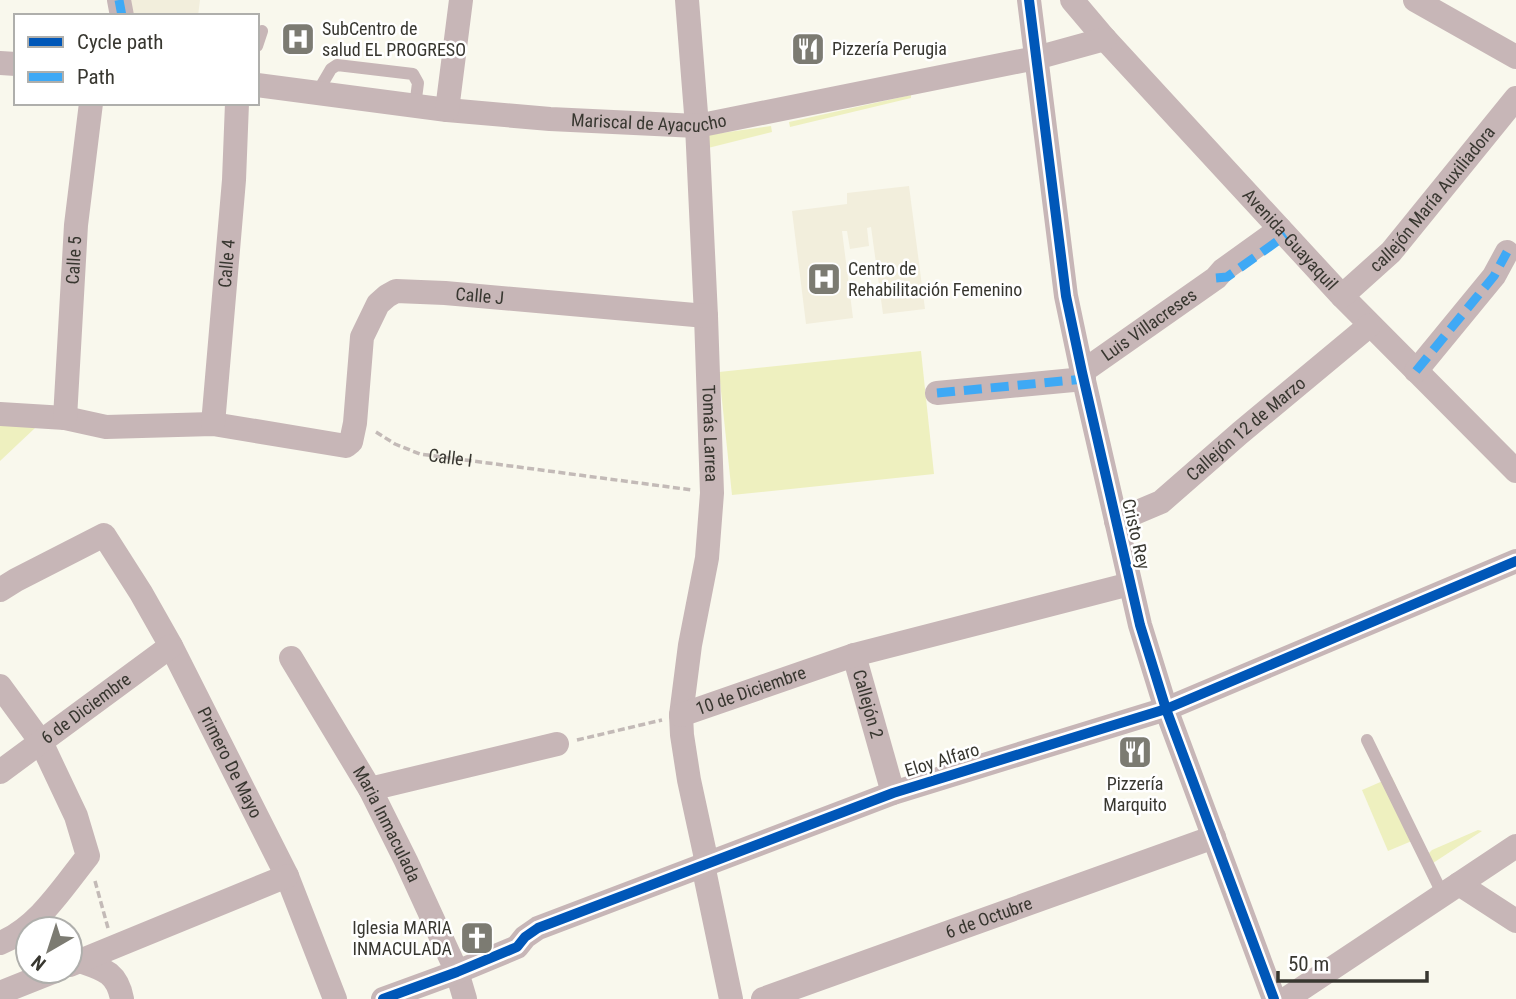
<svg xmlns="http://www.w3.org/2000/svg" width="1516" height="999" font-family="'Roboto Condensed',sans-serif">
<style>
.built{fill:#f2eedc}
.green{fill:#eef0bf}
.lines{fill:none;stroke-linecap:round;stroke-linejoin:round}
.path{stroke:#c3bab7;stroke-width:3.5;stroke-dasharray:7 3.5;stroke-linecap:butt}
.lane{stroke:#c7b6b7;stroke-width:12}
.street{stroke:#c7b6b7;stroke-width:24}
.quiet{stroke:#3fa9f5;stroke-width:9;stroke-dasharray:18 9;stroke-linecap:butt}
.cycleway-casing{stroke:#fff;stroke-width:15}
.cycleway{stroke:#0057b8;stroke-width:10}
.labels{text-anchor:middle;stroke-width:5;stroke-linejoin:round;paint-order:stroke}
.poi-label{font-size:18px;fill:#383730;stroke:#fff;text-anchor:start}
.street-label{font-size:18px;fill:#383730;stroke:#fff}
</style>
<rect width="100%" height="100%" fill="#f9f8ed"/>
<g class="built">
<polygon points="124,0 200,0 198,16 127,16"/>
<polygon points="909,186 925,309 883,314 871,227 867,228 869,246 850,249 847,231 842,231 853,318 806,324 792,211 847,204 847,193"/>
</g>
<g class="green">
<polygon points="911,95 911,98 790,127 789,122"/>
<polygon points="771,126 772,132 708,148 707,135"/>
<polygon points="921,351 934,474 732,495 719,372"/>
<polygon points="0,406 53,411 0,461"/>
<polygon points="1392,777 1419,838 1388,851 1362,790"/>
<polygon points="1478,830 1482,831 1430,865 1429,853 1432,850"/>
</g>
<g class="lines">
<g class="path">
<path id="s1" d="M376 432 395 444 420 454 692 490"/>
<polyline points="577,740 662,720"/>
<polyline points="95,881 108,928"/>
</g>
<g class="lane">
<polyline points="257,46 262,31"/>
<polyline points="317,93 331,69 337,65 413,74 418,83 415,106"/>
<polyline points="1367,740 1443,895"/>
</g>
<g class="street">
<polyline points="119,0 122,16"/>
<path id="s2" d="M687 0 697 126 706 316 712 493 707 558 690 645 681 715 682 735 689 780 707 863"/>
<polyline points="1029,0 1066,296 1082,372 1140,625 1166,709 1274,999"/>
<path id="s3" d="M1072 0 1105 39 1342 296 1516 471"/>
<polyline points="1415,0 1516,57"/>
<polyline points="0,63 16,64"/>
<path id="s4" d="M257 85 447 110 550 119 697 126 1036 58 1105 39"/>
<polyline points="447,110 461,0"/>
<path id="s5" d="M1342 296 1391 252 1516 98"/>
<polyline points="1416,371 1494,276 1507,252"/>
<path id="s6" d="M1082 372 1216 278 1223 270 1280 229"/>
<polyline points="937,393 1084,379"/>
<path id="s7" d="M0 414 65 418 106 427 213 424 346 446 351 442 355 423 362 337 378 304 387 296 396 291 445 293 706 316"/>
<path id="s8" d="M65 418 76 225 91 103"/>
<path id="s9" d="M213 424 234 180 237 103"/>
<path id="s10" d="M1116 521 1161 502 1240 433 1370 325"/>
<path id="s11" d="M0 590 16 580 104 535 141 593 171 646 287 876 335 999"/>
<path id="s12" d="M854 655 893 793"/>
<path id="s13" d="M291 658 370 789 406 861 457 972 465 999"/>
<path d="M0 686 41 742 76 816 88 856C63 887 38 928 0 943"/>
<path id="s14" d="M681 715 854 655 1130 584"/>
<path id="s15" d="M0 772 171 646"/>
<polyline points="370,789 557,744"/>
<polyline points="703,865 731,999"/>
<polyline points="1459,884 1516,921"/>
<path d="M80 961C103 969 117 972 122 999"/>
<polyline points="70,965 287,876"/>
<polyline points="0,993 55,971"/>
<polyline points="383,999 457,972 517,947 525,937 538,928 893,793 1166,709 1516,561"/>
<path id="s16" d="M763 999 1214 837"/>
<polyline points="1286,999 1516,846"/>
</g>
<g class="quiet">
<polyline points="119,0 122,16"/>
<polyline points="1216,278 1227,277 1286,235"/>
<polyline points="1416,371 1494,276 1507,252"/>
<polyline points="937,393 1084,379"/>
</g>
<g class="cycleway-casing">
<g id="cycleway">
<polyline points="1029,0 1066,296 1082,372 1140,625 1166,709 1274,999"/>
<polyline points="383,999 457,972 517,947 525,937 538,928 893,793 1166,709 1516,561"/>
</g>
</g>
<use href="#cycleway" class="cycleway"/>
</g>
<defs>
<g id="hospital-square" transform="scale(1.75)"><rect x="-9" y="-9" width="18" height="18" rx="4" fill="#7c7b72" stroke="#fff"/><path d="M-5-5h3v3.5h4V-5h3V5h-3V1.5h-4V5h-3Z" fill="#fff"/></g>
<g id="restaurant-square" transform="scale(1.75)"><rect x="-9" y="-9" width="18" height="18" rx="4" fill="#7c7b72" stroke="#fff"/><path d="M-5-6h1v4h1v-4h1v4h1v-4h1v5L-1.5 .5V6h-2V.5L-5-1ZM5-6V6H3V1.5H1.5Q1.5-4 5-6Z" fill="#fff"/></g>
<g id="church-square" transform="scale(1.75)"><rect x="-9" y="-9" width="18" height="18" rx="4" fill="#7c7b72" stroke="#fff"/><path d="M-1.2-6h2.4v3.5h3.3v2.4h-3.3V6h-2.4V-.1h-3.3v-2.4h3.3Z" fill="#fff"/></g>
</defs>
<g fill-rule="evenodd">
<use href="#hospital-square" x="298" y="39"/>
<use href="#restaurant-square" x="808" y="49"/>
<use href="#hospital-square" x="824" y="279"/>
<use href="#restaurant-square" x="1135" y="752"/>
<use href="#church-square" x="477" y="938"/>
</g>
<g class="labels">
<g class="poi-label">
<text x="322" y="35">SubCentro de<tspan x="322" dy="21">salud EL PROGRESO</tspan></text>
<text x="832" y="55">Pizzería Perugia</text>
<text x="848" y="275">Centro de<tspan x="848" dy="21">Rehabilitación Femenino</tspan></text>
<text x="1135" y="790" text-anchor="middle">Pizzería<tspan x="1135" dy="21">Marquito</tspan></text>
<text x="452" y="934" text-anchor="end">Iglesia MARIA<tspan x="452" dy="21">INMACULADA</tspan></text>
</g>
<g class="street-label">
<text dy="6" stroke="none"><textPath href="#s4" startOffset="394">Mariscal de Ayacucho</textPath></text>
<text dy="6" stroke="none"><textPath href="#s5" startOffset="133">callejón María Auxiliadora</textPath></text>
<text dy="6" stroke="none"><textPath href="#s3" startOffset="324">Avenida Guayaquil</textPath></text>
<text dy="6" stroke="none"><textPath href="#s8" startOffset="158">Calle 5</textPath></text>
<text dy="6" stroke="none"><textPath href="#s9" startOffset="161">Calle 4</textPath></text>
<text dy="6" stroke="none"><textPath href="#s7" startOffset="604">Calle J</textPath></text>
<text dy="6" stroke="none"><textPath href="#s6" startOffset="82">Luis Villacreses</textPath></text>
<text dy="6" stroke="none"><textPath href="#s10" startOffset="161">Callejón 12 de Marzo</textPath></text>
<text dy="6" stroke="none"><textPath href="#s2" startOffset="434">Tomás Larrea</textPath></text>
<text dy="6" stroke="none"><textPath href="#s1" startOffset="80">Calle I</textPath></text>
<text transform="translate(1136 534) rotate(77)" y="6">Cristo Rey</text>
<text dy="6" stroke="none"><textPath href="#s14" startOffset="74">10 de Diciembre</textPath></text>
<text dy="6" stroke="none"><textPath href="#s12" startOffset="51">Callejón 2</textPath></text>
<text dy="6" stroke="none"><textPath href="#s15" startOffset="107">6 de Diciembre</textPath></text>
<text transform="translate(942 760) rotate(-17)" y="6">Eloy Alfaro</text>
<text dy="6" stroke="none"><textPath href="#s11" startOffset="378">Primero De Mayo</textPath></text>
<text dy="6" stroke="none"><textPath href="#s13" startOffset="192">Maria Inmaculada</textPath></text>
<text dy="6" stroke="none"><textPath href="#s16" startOffset="240">6 de Octubre</textPath></text>
</g>
</g>
<rect x="14" y="14" width="245" height="91" fill="#ffffff" stroke="#afafac" stroke-width="2"/>
<rect x="28" y="37" width="35" height="10" fill="#0057b8" stroke="#afafac" stroke-width="2"/>
<text x="77" y="49" font-size="21" fill="#383730">Cycle path</text>
<rect x="28" y="72" width="35" height="10" fill="#3fa9f5" stroke="#afafac" stroke-width="2"/>
<text x="77" y="84" font-size="21" fill="#383730">Path</text>
<g transform="translate(49 950) rotate(219)"><circle r="33" fill="#ffffff" stroke="#afafac" stroke-width="2"/>
<path d="M0-5L12 26L0 18L-12 26Z" fill="#7c7b72"/>
<text y="-10" font-size="19" font-weight="bold" text-anchor="middle" fill="#383730">N</text>
</g>
<path d="M1278 971v10h149v-10" fill="none" stroke="#383730" stroke-width="3.5"/>
<text x="1288" y="971" font-size="21" fill="#383730" stroke="#ffffff" stroke-width="5" paint-order="stroke">50 m</text>
</svg>
